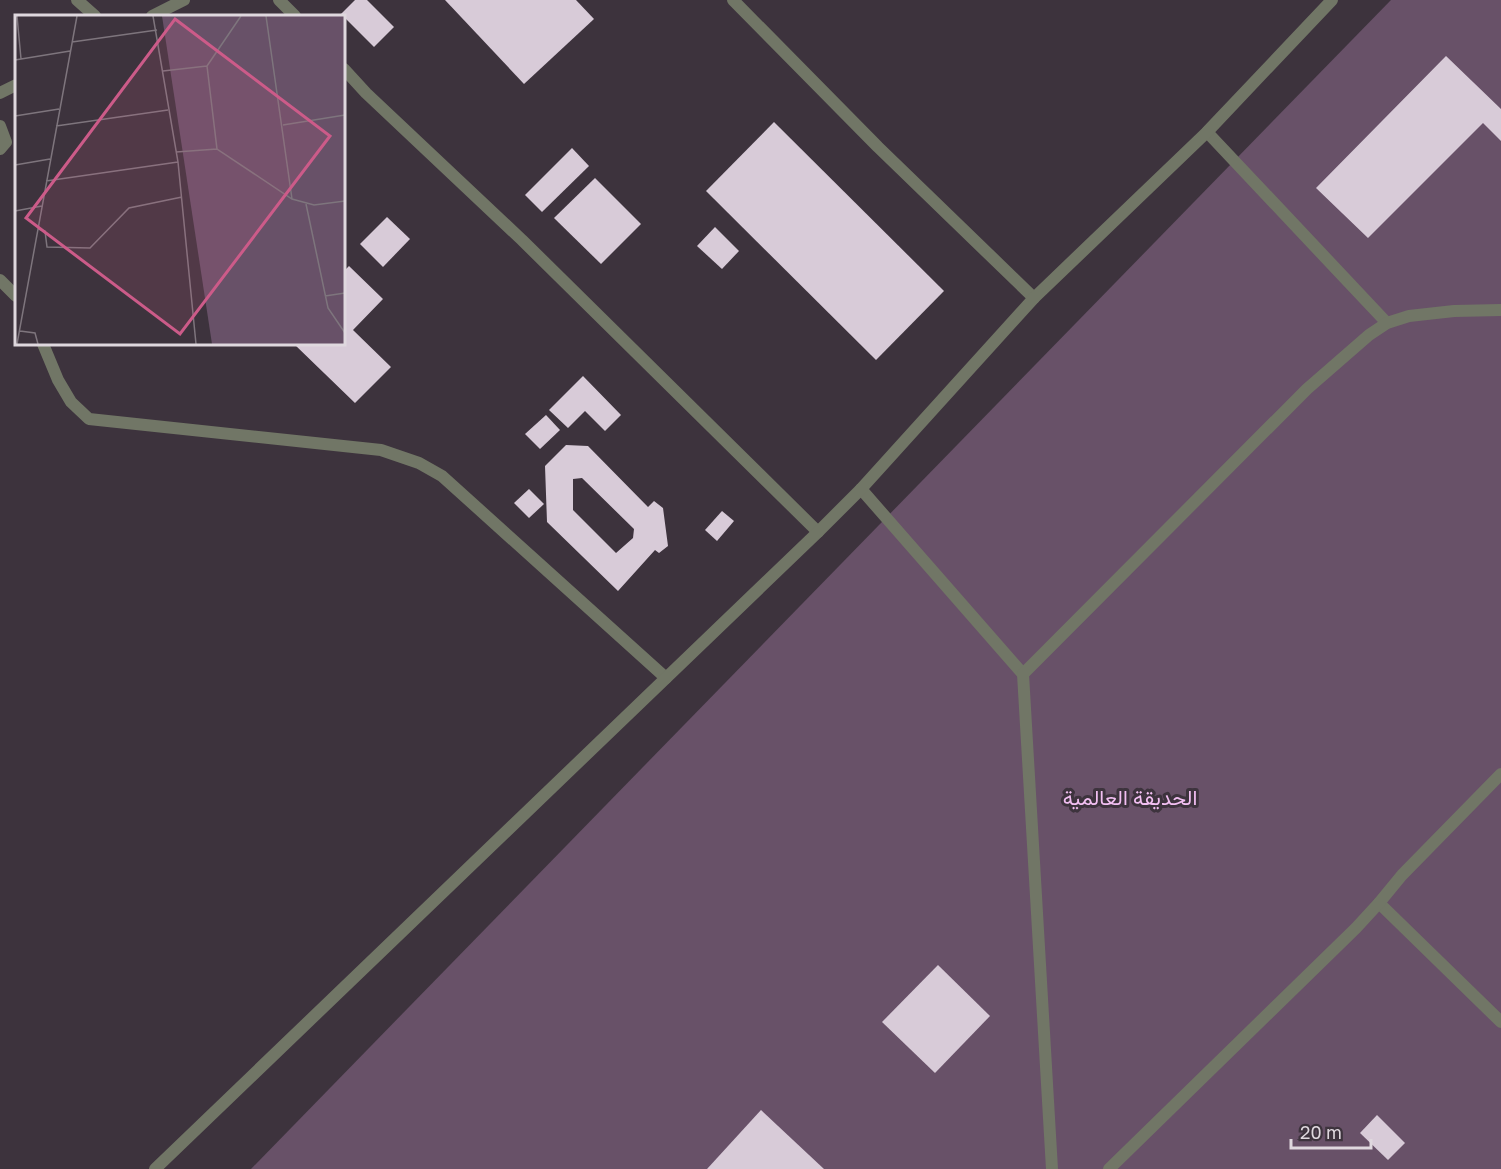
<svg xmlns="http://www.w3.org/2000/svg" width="1501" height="1169" font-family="'Golos Text',Vazirmatn,sans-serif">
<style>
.green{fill:#685168}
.building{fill:#d8cbd8;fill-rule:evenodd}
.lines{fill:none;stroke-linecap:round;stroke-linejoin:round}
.service{stroke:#717666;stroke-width:12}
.minor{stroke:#717666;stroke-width:12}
.labels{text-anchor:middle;stroke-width:6;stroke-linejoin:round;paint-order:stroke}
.park-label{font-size:21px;fill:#f2bff2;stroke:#3d333d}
.inset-road{fill:none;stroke:#7e757d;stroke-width:1.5}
.view{fill:#cc5b89;fill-opacity:0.15;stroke:#cc5b89;stroke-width:3}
.inset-edge{fill:none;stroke:#dfd8de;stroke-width:3}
</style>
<rect width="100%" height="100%" fill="#3d333d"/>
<polygon class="green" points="1391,0 1501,0 1501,1169 251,1169"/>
<g class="building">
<polygon points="355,0 367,0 394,27 374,47 341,14"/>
<polygon points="445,0 576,0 594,19 524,84"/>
<polygon points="1446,56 1501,109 1501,141 1483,123 1368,238 1316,188"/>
<polygon points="774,122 944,291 876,360 706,191"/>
<polygon points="572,148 589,166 542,212 525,195"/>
<polygon points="595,178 641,224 601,264 554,218"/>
<polygon points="387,217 410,239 383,267 360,244"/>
<polygon points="715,227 739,251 722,269 697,246"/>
<polygon points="349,266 383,299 353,330 391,367 355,403 294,344 344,344 344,271"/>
<polygon points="583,376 621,415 605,431 585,411 568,428 549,410"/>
<polygon points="546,415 560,430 540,449 525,434"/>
<path d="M566 445 588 446 648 507 654 501 663 508 668 546 659 553 655 550 618 591 547 522 545 466ZM582 478 634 529 633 538 616 553 573 510V479Z"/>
<polygon points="529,489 544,504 529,518 514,503"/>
<polygon points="722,511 734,521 717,541 705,530"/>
<polygon points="938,965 990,1016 935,1073 882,1022"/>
<polygon points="761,1110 824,1169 707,1169"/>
<polygon points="1377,1115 1405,1143 1388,1160 1360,1133"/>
</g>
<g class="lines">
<g class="service">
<polyline points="1207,132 1387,323"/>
<polyline points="861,489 1023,674"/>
<polyline points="1379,903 1501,1022"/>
<polyline points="1052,1169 1023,674 1307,389 1369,335 1387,323 1409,316 1454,311 1501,310"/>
<polyline points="1109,1169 1356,928 1379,903 1402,875 1501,774"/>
</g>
<g class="minor">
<polyline points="77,0 95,16"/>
<polyline points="279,0 295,16"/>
<polyline points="733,0 878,147 1034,298"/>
<polyline points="152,16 184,0"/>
<polyline points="344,69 366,93 522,240 818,532"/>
<polyline points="0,93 16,85"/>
<polyline points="0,126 6,142 0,149"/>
<polyline points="0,280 16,296"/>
<polyline points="43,344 58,380 71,402 89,419 381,450 419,463 442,476 666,678"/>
<polyline points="155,1169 818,532 861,489 1034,298 1207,132 1332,0"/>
</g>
</g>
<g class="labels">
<g class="park-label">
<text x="1130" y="805">الحديقة العالمية</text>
</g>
</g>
<g transform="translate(15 15)">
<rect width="330" height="330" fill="#3d333d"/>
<path d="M147 1H330V329H197Z" fill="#685168"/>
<path class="inset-road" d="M2 1 6 44M138 1 163 147 181 329M226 1 192 51 202 134 277 184 299 190 330 186M251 1 277 184M57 27 142 15M0 45 55 36M148 56 192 51M0 101 44 94M268 110 330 100M41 111 153 95M161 137 202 134M0 150 35 144M31 166 163 147M291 189 313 293 330 318M0 196 27 191M23 214 30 216 32 232 75 233 114 193 167 182M310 281 330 278M5 316 20 318 23 329M2 329 62 1"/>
<path class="view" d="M160 4 315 121 165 319 11 203Z"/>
<rect width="330" height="330" class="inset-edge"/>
</g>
<path d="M1291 1139v9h80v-9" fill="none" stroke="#dfd8de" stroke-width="3"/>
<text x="1300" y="1139" font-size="18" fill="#dfd8de" stroke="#3d333d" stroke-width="4.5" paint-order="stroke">20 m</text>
</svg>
